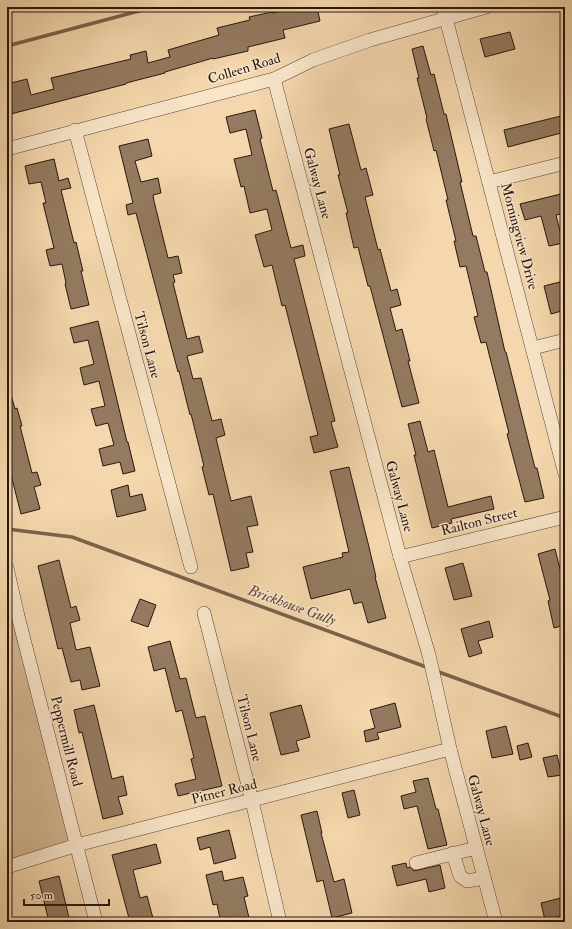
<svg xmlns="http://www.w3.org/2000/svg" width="572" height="929" font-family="'IM FELL Double Pica',serif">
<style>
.green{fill:#d2b691;stroke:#7e6650}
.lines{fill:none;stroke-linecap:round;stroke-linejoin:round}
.stream{stroke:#7a624c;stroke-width:3.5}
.building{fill:#937a60;stroke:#2a160e}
.minor-casing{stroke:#5c4636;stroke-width:14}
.minor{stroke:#f8e5c9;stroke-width:13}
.labels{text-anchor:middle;stroke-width:3;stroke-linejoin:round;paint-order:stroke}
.street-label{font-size:14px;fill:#2a160e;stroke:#f8e5c9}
.water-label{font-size:15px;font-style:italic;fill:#5f4938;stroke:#f8e5c9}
</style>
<rect width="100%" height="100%" fill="#f4d7ac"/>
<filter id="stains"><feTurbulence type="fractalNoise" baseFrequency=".005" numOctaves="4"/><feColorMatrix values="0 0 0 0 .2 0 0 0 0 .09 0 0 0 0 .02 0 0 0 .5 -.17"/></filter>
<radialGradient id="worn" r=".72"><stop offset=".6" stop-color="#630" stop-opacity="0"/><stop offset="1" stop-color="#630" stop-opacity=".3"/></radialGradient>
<polygon class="green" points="18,616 77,845 7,867 7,620"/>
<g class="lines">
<g class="stream">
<polyline points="7,46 154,7"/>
<polyline points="7,529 72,537 429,668"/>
<polyline points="436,671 565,718"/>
</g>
</g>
<g class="building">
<polygon points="298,7 317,7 320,21 283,30 285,38 248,47 248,51 213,59 213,58 165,72 165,73 126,83 126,84 7,115 7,84 27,79 31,95 54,89 51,78 131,59 130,55 146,51 148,63 170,57 168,50 219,35 217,28 250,20 249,17 272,12 272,13"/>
<polygon points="510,32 515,49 485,57 480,39"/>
<polygon points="423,46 431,75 434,74 444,114 446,114 462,182 460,182 473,236 476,236 485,272 487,272 505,352 506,352 535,468 537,468 544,498 525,502 507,434 509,433 486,342 481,343 474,317 478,316 466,266 460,267 454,241 456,241 446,200 448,200 436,150 434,151 426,119 427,118 417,78 419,78 412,49"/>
<polygon points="255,110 262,138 260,139 273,191 276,190 291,248 303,245 305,256 294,259 335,421 331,422 338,447 314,453 310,437 318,435 285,305 282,306 272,265 264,267 255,235 272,230 267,209 250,213 244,186 241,187 234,159 252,155 246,129 230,133 226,117"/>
<polygon points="565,115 565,132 508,147 504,130"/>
<polygon points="349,124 361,170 366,168 373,195 365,197 378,250 380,249 391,291 397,289 401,305 390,308 396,331 402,329 410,361 408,361 419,403 402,407 370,286 368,286 358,247 354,248 346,213 348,213 338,175 340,175 329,129"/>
<polygon points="148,139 152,156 135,161 141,182 158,178 161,193 153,195 154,201 168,258 178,256 182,273 173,275 175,282 173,283 187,339 199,336 203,352 187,356 193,379 201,378 212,421 221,419 225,435 216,438 231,501 251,496 258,525 247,527 253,552 246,553 249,567 231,571 213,494 209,495 202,467 204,466 191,414 190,415 179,371 178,372 136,213 128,215 126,205 133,203 119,146"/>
<polygon points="54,159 59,181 68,178 71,188 61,190 74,243 76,242 83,271 81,271 89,305 71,309 65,284 66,283 62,264 50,266 46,250 54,248 43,203 46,203 41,182 29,184 25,166"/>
<polygon points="565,193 565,213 556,215 563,243 549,246 541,216 525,220 520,204"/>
<polygon points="560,282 563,292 565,292 565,310 551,314 544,286"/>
<polygon points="98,321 127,442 128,442 135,471 123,474 120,462 103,466 99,449 114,445 108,423 96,426 91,409 105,406 99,381 84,385 80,368 94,364 88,340 74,343 70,328"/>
<polygon points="7,391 10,391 15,409 17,408 22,426 20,426 32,473 37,472 41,485 34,487 40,509 21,514 7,459"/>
<polygon points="420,421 428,452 434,450 448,507 491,496 494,509 451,519 452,523 432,528 414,455 416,455 408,424"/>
<polygon points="349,467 369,547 376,577 375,577 386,618 368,623 362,602 354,604 350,589 311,599 303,567 343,557 342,553 349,552 330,471"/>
<polygon points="128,485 130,497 142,494 146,510 117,517 111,490"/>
<polygon points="555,549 565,589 565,625 554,628 548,601 550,600 538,554"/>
<polygon points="59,560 71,608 76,606 80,620 70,623 76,650 90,647 100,686 82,690 80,680 71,682 62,648 58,649 38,566"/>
<polygon points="463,563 472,596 454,600 445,568"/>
<polygon points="140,599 156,605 148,627 131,621"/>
<polygon points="489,621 493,637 478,641 482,653 469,657 461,629"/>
<polygon points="170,641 180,679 186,678 196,718 205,716 222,786 178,796 175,784 196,779 191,759 194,758 182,710 176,712 165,668 154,671 148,647"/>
<polygon points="395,703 401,727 377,733 379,739 366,742 364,731 375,728 370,710"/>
<polygon points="94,705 112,779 123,776 127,795 118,797 123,814 103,819 82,732 79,733 74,710"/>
<polygon points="301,705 310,737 296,741 299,751 281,755 270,713"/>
<polygon points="506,726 513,754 492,758 486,731"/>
<polygon points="528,743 532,757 520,760 517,746"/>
<polygon points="557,755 562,775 548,777 543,758"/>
<polygon points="428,778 436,809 438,809 447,845 428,849 417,806 404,809 401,796 416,792 413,781"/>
<polygon points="354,790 360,815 348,818 342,793"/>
<polygon points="317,811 322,833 321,833 334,882 344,879 352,913 332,918 323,880 317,882 301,815"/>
<polygon points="229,830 236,858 214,864 210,847 200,850 197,838"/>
<polygon points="156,844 161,863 133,870 140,898 147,896 154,922 130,922 112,855"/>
<polygon points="406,863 407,868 410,867 414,871 440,865 445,888 429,892 426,879 397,886 392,866"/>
<polygon points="222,871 224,881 243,877 248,896 244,897 250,922 227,922 226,918 220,919 217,904 213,905 206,875"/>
<polygon points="59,876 70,922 49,922 39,881"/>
<polygon points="565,897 565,915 545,920 541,903"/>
</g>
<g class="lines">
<g class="minor-casing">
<g id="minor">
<polyline points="443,7 565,474"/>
<polyline points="274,79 400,557 429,655 450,749 496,922"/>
<polyline points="75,130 191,567"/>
<polyline points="7,149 274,79 313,60 370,40 486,7"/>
<polyline points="489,182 565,163"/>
<polyline points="533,348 565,340"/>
<polyline points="400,557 565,517"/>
<polyline points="7,568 18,616 96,922"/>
<polyline points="204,613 252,801 280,922"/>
<polyline points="453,853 460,876 467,881 484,878"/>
<polyline points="416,863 476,848"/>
<polyline points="7,867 77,845 450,749"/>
</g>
</g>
<use href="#minor" class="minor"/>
</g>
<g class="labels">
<g class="street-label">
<text transform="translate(244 68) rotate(-17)" y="5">Colleen Road</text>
<text transform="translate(318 183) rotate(75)" y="5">Galway Lane</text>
<text transform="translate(520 236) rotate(75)" y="5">Morningview Drive</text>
<text transform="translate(148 345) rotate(75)" y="5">Tilson Lane</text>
<text transform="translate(400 496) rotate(75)" y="5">Galway Lane</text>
<text transform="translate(479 521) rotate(-14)" y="5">Railton Street</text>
<text transform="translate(250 728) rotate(76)" y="5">Tilson Lane</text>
<text transform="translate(67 741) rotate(76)" y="5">Peppermill Road</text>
<text transform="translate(224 791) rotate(-14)" y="5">Pitner Road</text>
<text transform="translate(482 810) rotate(75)" y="5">Galway Lane</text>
</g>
<g class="water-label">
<text transform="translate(292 605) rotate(20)" y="5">Brickhouse Gully</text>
</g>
</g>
<rect width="572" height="929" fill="none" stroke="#f4d7ac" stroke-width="24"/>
<rect x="8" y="8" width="556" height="913" fill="none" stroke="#2a160e" stroke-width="2"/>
<rect x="12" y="12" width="548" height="905" fill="none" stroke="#2a160e"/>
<path d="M24 899v6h85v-6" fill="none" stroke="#2a160e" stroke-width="2"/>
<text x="30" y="899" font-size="12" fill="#2a160e" stroke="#f8e5c9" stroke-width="3" paint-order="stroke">50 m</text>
<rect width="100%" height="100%" filter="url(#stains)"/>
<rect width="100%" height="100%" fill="url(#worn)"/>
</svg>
